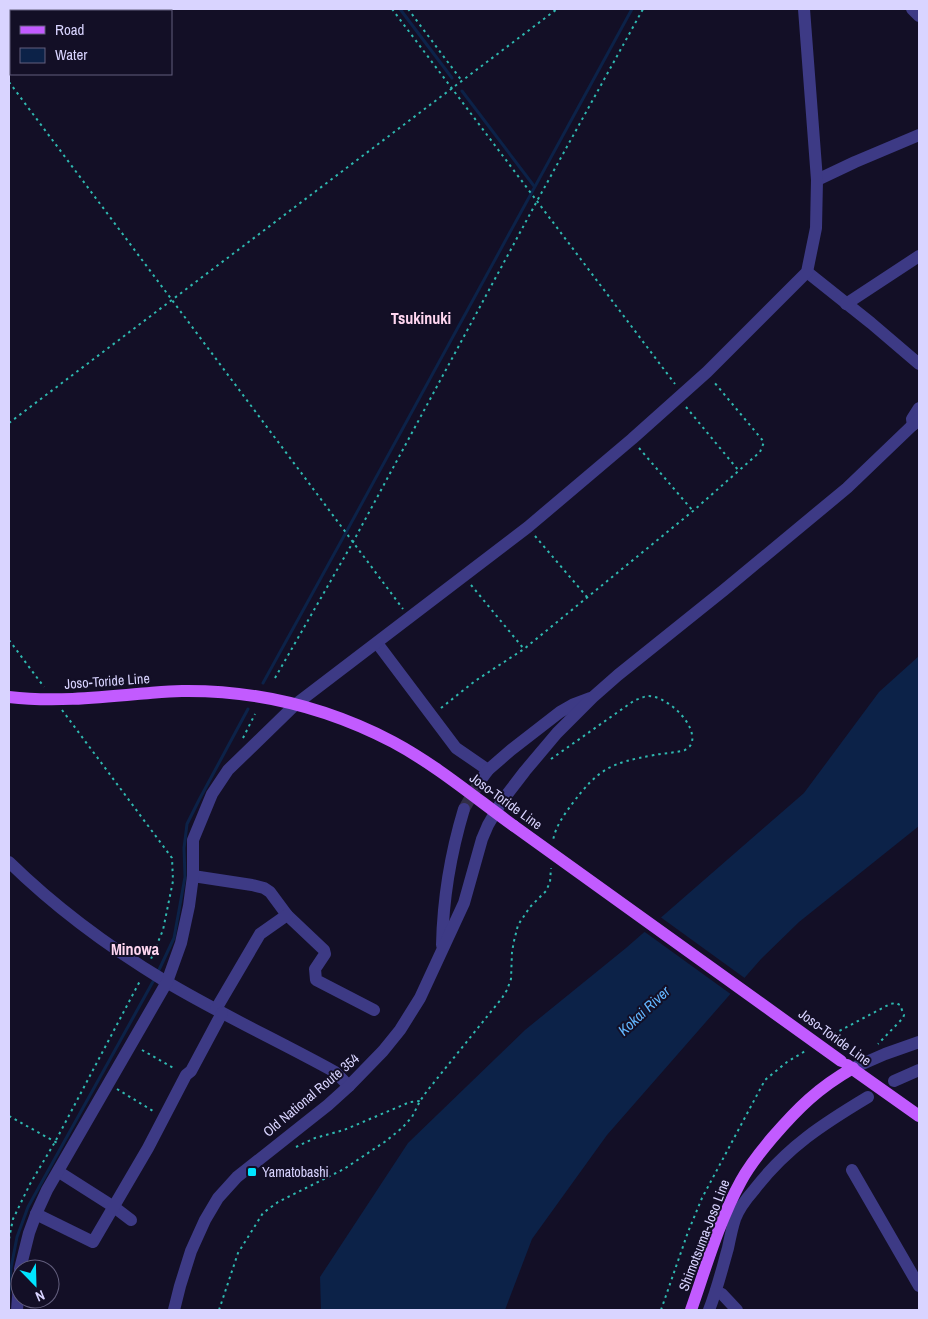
<svg xmlns="http://www.w3.org/2000/svg" width="928" height="1319" font-family="'Archivo Narrow',sans-serif">
<style>
.water{fill:#0c2248}
.pier{fill:#130f26}
.lines{fill:none;stroke-linecap:round;stroke-linejoin:round}
.stream{stroke:#0c2248;stroke-width:3}
.minor-tunnel{stroke:#312d47;stroke-width:12;stroke-dasharray:12 6;stroke-linecap:butt}
.path{stroke:#2fb8b0;stroke-width:2;stroke-dasharray:2.5 4;stroke-linecap:butt}
.minor{stroke:#3d3a85;stroke-width:12}
.major{stroke:#c25bff;stroke-width:12}
.major-bridge{stroke:#c25bff;stroke-width:12}
.poi-dot{fill:#00e5ff;stroke:#130f26;stroke-width:2}
.labels{text-anchor:middle;stroke-width:4;stroke-linejoin:round;paint-order:stroke}
.street-label{font-size:14px;fill:#d9d4ff;stroke:#130f26}
.poi-label{font-size:14px;fill:#d9d4ff;stroke:#130f26;text-anchor:start}
.water-label{font-size:15px;font-style:italic;fill:#62b6ff;stroke:#130f26}
.quarter-label{font-size:16px;font-weight:bold;fill:#ffd6f0;stroke:#130f26}
</style>
<rect width="100%" height="100%" fill="#130f26"/>
<polygon class="water" points="919,656 919,826 799,922 761,959 607,1135 532,1239 505,1310 321,1310 320,1277 408,1143 525,1030 626,948 804,793 879,692"/>
<polygon class="pier" points="659,916 746,979 732,995 642,930"/>
<g class="lines">
<g class="stream">
<polyline points="400,9 452,78"/>
<polyline points="462,91 534,186"/>
<polyline points="263,683 344,536 632,9"/>
<polyline points="158,972 174,938 185,877 184,848 187,824 199,800 248,709"/>
<polyline points="9,1294 11,1268 17,1237 28,1207 155,978"/>
</g>
<polyline class="minor-tunnel" points="464,809 480,781"/>
<g class="path">
<polyline points="392,9 675,384"/>
<polyline points="408,9 462,81"/>
<polyline points="9,82 403,609"/>
<polyline points="686,407 739,471"/>
<polyline points="9,423 557,9"/>
<polyline points="639,448 693,511"/>
<polyline points="535,536 587,597"/>
<polyline points="471,585 524,649"/>
<polyline points="9,640 44,687"/>
<polyline points="275,678 353,542 537,201 643,9"/>
<polyline points="441,708 475,681 524,649 693,511 760,452 764,442 714,382"/>
<polyline points="62,710 172,858 173,881 163,930 151,959"/>
<polyline points="243,738 255,714"/>
<path d="M551 759 635 700C639 699 643 697 647 696 664 695 690 718 692 735 693 739 692 743 690 746L685 750C675 753 664 753 654 755 611 763 599 768 572 804 564 815 555 827 553 841"/>
<polyline points="828,1037 890,1004 896,1003 900,1005 904,1015 903,1018 878,1044"/>
<polyline points="142,1050 175,1069"/>
<polyline points="117,1089 153,1111"/>
<polyline points="9,1116 59,1144"/>
<polyline points="296,1147 315,1138 344,1130 410,1102 420,1101"/>
<polyline points="9,1239 13,1219 30,1184 55,1142 141,979"/>
<polyline points="219,1310 238,1253 263,1213 278,1202 344,1169 386,1141 402,1128 412,1117 420,1101 427,1091 502,998 507,990 511,979 512,952 514,941 518,925 530,907 546,891 550,882 551,868"/>
<polyline points="661,1310 688,1232 702,1198 765,1080 787,1062 807,1050"/>
</g>
<g class="minor">
<polyline points="912,9 919,16"/>
<polyline points="817,180 855,162 919,135"/>
<polyline points="807,272 871,323 919,364"/>
<polyline points="846,304 919,256"/>
<polyline points="913,425 912,419 919,408"/>
<polyline points="377,643 456,748 488,770"/>
<polyline points="480,781 488,770 511,750 560,712 574,704 590,698"/>
<path d="M9 862C56 908 109 947 165 981 220 1014 279 1041 335 1072L349 1086"/>
<polyline points="193,876 252,885 264,888 270,892 287,915 324,950 325,954 315,969 316,980 374,1010"/>
<path d="M442 945C443 900 451 852 464 809"/>
<polyline points="216,1009 260,934 287,915"/>
<polyline points="853,1068 885,1054 919,1042"/>
<polyline points="894,1081 919,1070"/>
<polyline points="852,1170 919,1286"/>
<polyline points="59,1172 114,1207 131,1220"/>
<polyline points="36,1214 93,1242 148,1148 186,1075 191,1071 222,1013"/>
<polyline points="20,1269 29,1233 36,1214 47,1190 167,982 181,943 189,906 193,876 193,840 212,794 228,770 296,704 528,527 632,439 707,372 807,272 816,228 817,180 804,9"/>
<polyline points="716,1291 722,1294 737,1310"/>
<polyline points="17,1310 20,1272"/>
<polyline points="174,1310 180,1286 191,1251 205,1220 218,1198 237,1177 328,1105 349,1086 383,1051 400,1030 420,998 464,903 482,839 488,825 502,801 525,771 557,733 593,697 618,675 724,590 847,488 919,419"/>
<path d="M709 1310C717 1290 722 1269 728 1248 730 1238 732 1228 735 1219 739 1208 747 1198 754 1190 787 1147 823 1124 868 1097"/>
</g>
<g class="major">
<path d="M9 697C51 702 94 698 137 694 152 693 167 691 182 691 258 690 326 707 393 742 436 765 474 797 514 826"/>
<polyline points="847,1065 919,1116"/>
<path d="M691 1310C706 1267 719 1221 741 1181 749 1166 761 1151 772 1138 798 1108 818 1088 853 1068"/>
</g>
<polyline class="major-bridge" points="514,826 841,1061"/>
</g>
<rect class="poi-dot" x="247" y="1167" width="10" height="10" rx="2.5"/>
<g class="labels">
<g class="street-label">
<text transform="translate(107 681) rotate(-4)" y="5">Joso-Toride Line</text>
<text transform="translate(506 801) rotate(36)" y="5">Joso-Toride Line</text>
<text transform="translate(835 1037) rotate(36)" y="5">Joso-Toride Line</text>
<text transform="translate(311 1095) rotate(-40)" y="5">Old National Route 354</text>
<text transform="translate(704 1235) rotate(-69)" y="5">Shimotsuma-Joso Line</text>
</g>
<g class="poi-label">
<text x="262" y="1177">Yamatobashi</text>
</g>
<g class="water-label">
<text transform="translate(644 1011) rotate(-43)" y="5">Kokai River</text>
</g>
<g class="quarter-label">
<text x="421" y="324">Tsukinuki</text>
<text x="135" y="955">Minowa</text>
</g>
</g>
<rect width="928" height="1319" fill="none" stroke="#d9d4ff" stroke-width="20"/>
<rect x="10" y="10" width="162" height="65" fill="#130f26" stroke="#625e7d"/>
<rect x="20" y="26" width="25" height="8" fill="#c25bff" stroke="#625e7d"/>
<text x="55" y="35" font-size="15" fill="#d9d4ff">Road</text>
<rect x="20" y="48" width="25" height="15" fill="#0c2248" stroke="#625e7d"/>
<text x="55" y="60" font-size="15" fill="#d9d4ff">Water</text>
<g transform="translate(35 1284) rotate(157)"><circle r="24" fill="#130f26" stroke="#625e7d"/>
<path d="M0-4L9 19L0 12L-9 19Z" fill="#00e5ff"/>
<text y="-8" font-size="14" font-weight="bold" text-anchor="middle" fill="#d9d4ff">N</text>
</g>
</svg>
